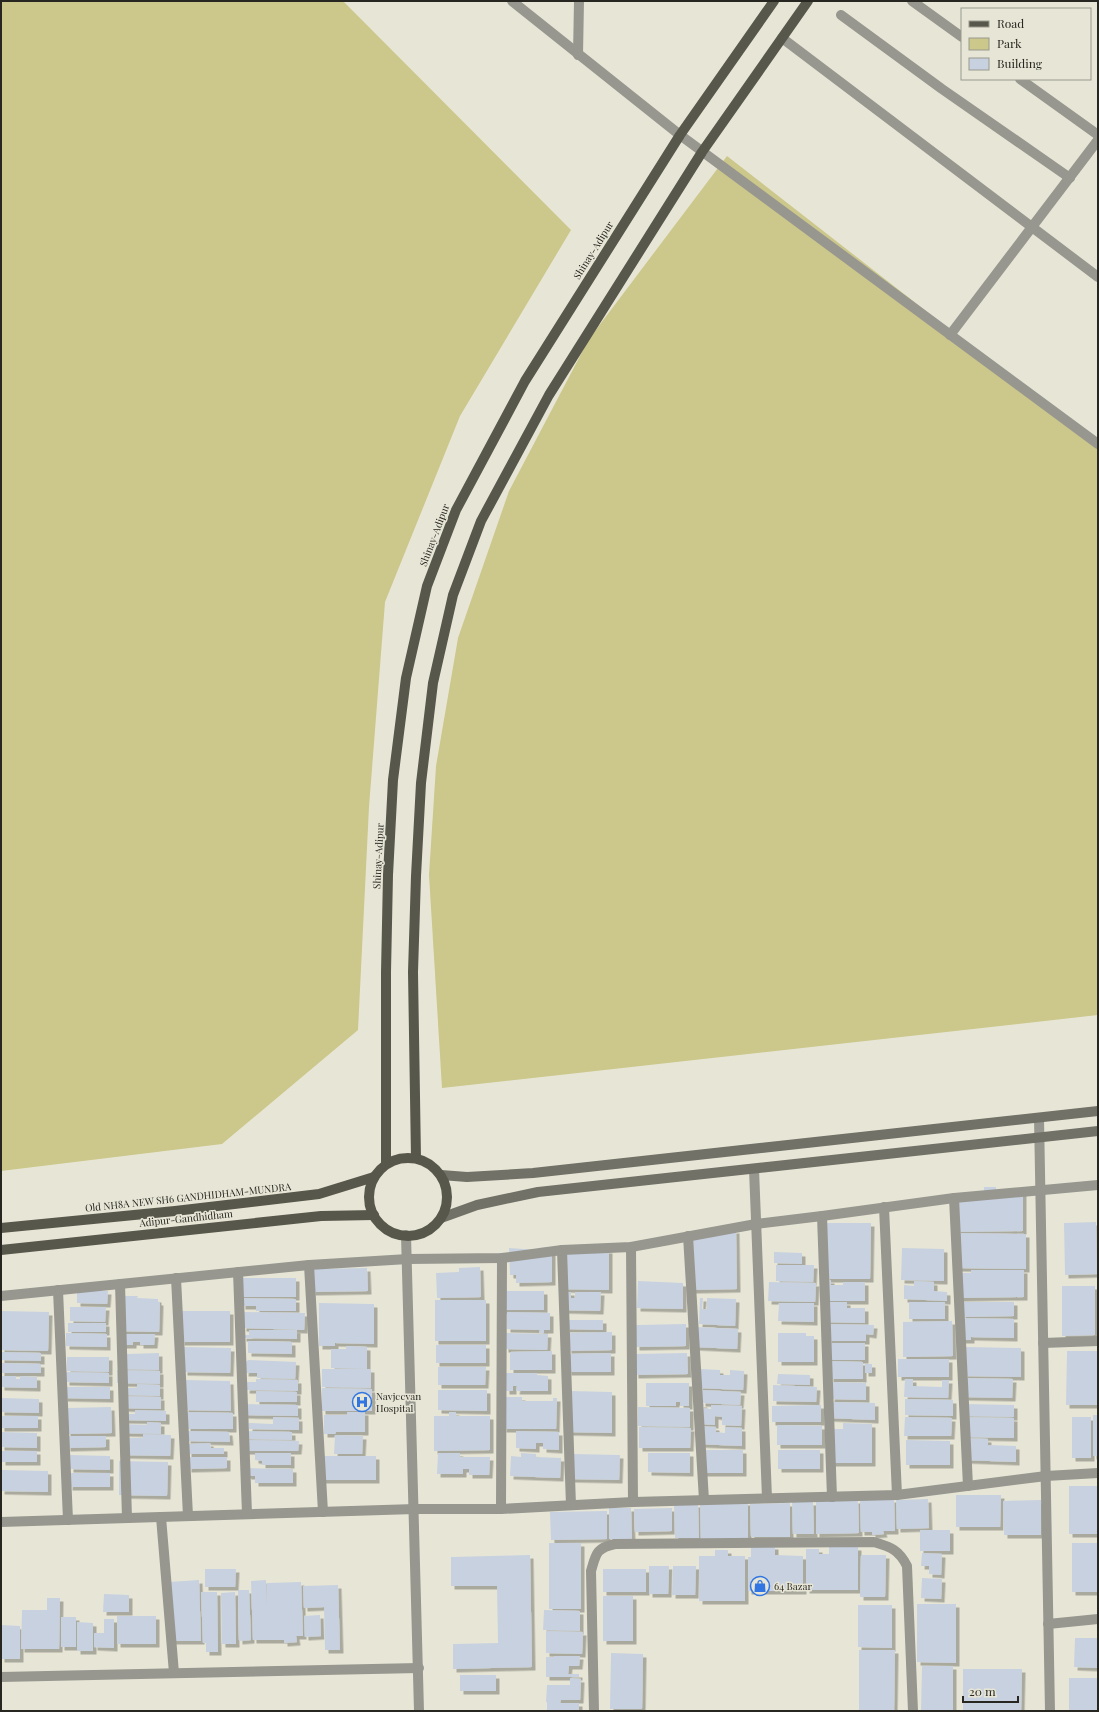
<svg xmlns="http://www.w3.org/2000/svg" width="1099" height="1712" font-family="'Playfair Display',serif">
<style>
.green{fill:#ccc78a}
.building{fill:#c8d1df;filter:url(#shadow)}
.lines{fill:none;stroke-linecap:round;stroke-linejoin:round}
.minor{stroke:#979790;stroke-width:10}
.tertiary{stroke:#979790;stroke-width:10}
.secondary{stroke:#727168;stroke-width:10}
.primary{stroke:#58574b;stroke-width:10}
.labels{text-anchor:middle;stroke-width:3;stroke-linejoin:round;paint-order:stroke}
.street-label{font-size:10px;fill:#272621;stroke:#e7e6d6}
.poi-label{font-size:10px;fill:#272621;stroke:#e7e6d6;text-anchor:start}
</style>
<defs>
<filter id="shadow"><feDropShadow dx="3.5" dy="3.5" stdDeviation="0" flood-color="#0004"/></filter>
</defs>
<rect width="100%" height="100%" fill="#e7e6d6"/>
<g class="green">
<polygon points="1,1 343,1 571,230 460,416 385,602 369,807 358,1030 222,1144 1,1171"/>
<polygon points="727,156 1098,445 1098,1015 442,1088 429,875 436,766 458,638 509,491 589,339"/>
</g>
<g class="building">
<polygon points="984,1187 996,1187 996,1190 1023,1190 1023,1231 957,1232 956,1194 984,1194"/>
<polygon points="1096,1222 1097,1274 1065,1275 1064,1223"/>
<polygon points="826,1223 871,1223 870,1279 826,1279"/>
<polygon points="736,1230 737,1289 692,1290 691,1231"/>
<polygon points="958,1233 1026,1234 1026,1269 958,1268"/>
<polygon points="552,1247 552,1282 516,1283 516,1275 510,1275 509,1248 538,1250 538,1248"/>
<polygon points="559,1248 609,1250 609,1290 559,1289"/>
<polygon points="902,1248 944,1249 944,1281 901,1280"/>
<polygon points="774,1252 802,1253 802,1264 774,1263"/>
<polygon points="776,1265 814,1265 813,1282 776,1281"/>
<polygon points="480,1267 481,1297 437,1298 436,1273 459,1272 459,1268"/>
<polygon points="367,1268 368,1291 312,1292 312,1269"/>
<polygon points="971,1270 1024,1270 1024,1297 958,1298 962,1273 971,1273"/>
<rect x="240" y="1278" width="56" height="19"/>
<polygon points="826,1280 831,1280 831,1285 843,1285 843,1282 865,1282 865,1301 826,1301"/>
<polygon points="638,1281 683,1283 683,1309 637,1308"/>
<polygon points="914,1281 934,1282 934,1291 947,1292 947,1301 904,1299 904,1285 914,1286"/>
<polygon points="769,1282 816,1283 815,1302 768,1301"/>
<polygon points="1062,1286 1095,1286 1095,1335 1062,1336"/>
<polygon points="77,1291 108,1291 107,1304 77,1303"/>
<polygon points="503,1291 544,1291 544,1310 502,1310"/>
<polygon points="560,1292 571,1292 571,1298 575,1298 575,1292 601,1292 600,1311 560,1310"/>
<polygon points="119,1296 138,1296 137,1298 158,1299 158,1302 160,1302 159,1332 118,1331"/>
<polygon points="242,1298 296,1299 296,1311 256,1311 256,1306 242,1306"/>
<polygon points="700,1298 703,1298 702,1309 707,1309 707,1298 736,1299 735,1326 699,1324"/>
<rect x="435" y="1300" width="51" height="41"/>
<polygon points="823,1302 847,1302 847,1308 865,1308 865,1323 823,1322"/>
<rect x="909" y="1302" width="36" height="17"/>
<polygon points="962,1302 1014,1302 1014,1316 962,1317"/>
<polygon points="319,1303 374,1304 374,1344 335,1343 335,1346 319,1346"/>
<polygon points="779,1303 814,1303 814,1322 778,1321"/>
<polygon points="70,1307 106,1307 105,1322 70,1321"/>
<polygon points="1,1311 49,1312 48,1351 1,1350"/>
<rect x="181" y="1311" width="49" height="31"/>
<polygon points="243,1312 305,1313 304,1330 243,1328"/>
<polygon points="507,1312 550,1313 550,1330 544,1330 544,1333 539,1333 540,1330 507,1329"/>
<polygon points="959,1318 1014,1319 1014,1338 971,1337 971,1340 959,1340"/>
<polygon points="566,1320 603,1320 603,1330 566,1329"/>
<polygon points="952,1321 953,1356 903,1357 903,1322"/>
<rect x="68" y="1323" width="38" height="9"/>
<polygon points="686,1324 686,1346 636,1347 636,1325"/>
<polygon points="828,1324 874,1325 873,1335 866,1334 866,1341 828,1341"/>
<polygon points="695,1327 738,1329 737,1349 695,1347"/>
<polygon points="249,1330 297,1330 297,1339 243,1338 243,1335 249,1335"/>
<polygon points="612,1332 612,1350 568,1351 567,1333"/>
<polygon points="66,1333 107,1334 107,1347 66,1346"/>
<polygon points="505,1333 548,1334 547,1350 505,1349"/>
<polygon points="778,1333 806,1333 806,1336 814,1336 814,1362 778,1362"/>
<polygon points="119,1334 155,1334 154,1345 140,1345 140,1342 133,1342 133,1345 119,1345"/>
<polygon points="248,1341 292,1342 292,1354 248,1353"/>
<polygon points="828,1343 865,1343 865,1360 827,1360"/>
<rect x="436" y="1345" width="50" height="18"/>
<polygon points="346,1346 367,1347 367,1369 331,1368 331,1349 346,1349"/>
<polygon points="184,1347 231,1348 230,1373 184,1372"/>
<polygon points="965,1347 1021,1348 1021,1377 964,1376"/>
<polygon points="552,1351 552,1370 510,1370 510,1352"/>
<polygon points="1067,1351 1098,1351 1098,1405 1066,1405"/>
<polygon points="1,1352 41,1353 41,1361 1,1360"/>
<polygon points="159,1353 159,1370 118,1369 127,1354"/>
<polygon points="611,1353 611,1372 568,1372 567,1354"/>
<polygon points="687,1353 688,1374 635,1375 634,1354"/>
<polygon points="67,1357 109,1357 109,1372 67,1371"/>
<rect x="898" y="1359" width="51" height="18"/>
<polygon points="248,1360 296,1362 295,1379 257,1378 257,1373 245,1373 246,1362"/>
<polygon points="830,1361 863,1362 863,1379 830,1379"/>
<polygon points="1,1363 41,1364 41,1373 1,1373"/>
<rect x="865" y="1364" width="7" height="9"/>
<polygon points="438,1367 486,1367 485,1385 438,1385"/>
<polygon points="322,1369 371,1369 371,1388 322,1387"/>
<polygon points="700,1369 720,1370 720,1375 730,1375 730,1370 744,1371 743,1390 699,1388"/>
<polygon points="117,1370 160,1371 160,1384 117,1383"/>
<polygon points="66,1372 109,1373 109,1383 66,1382"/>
<polygon points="506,1373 537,1373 537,1375 548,1376 548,1391 516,1391 517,1386 513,1386 513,1391 506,1391"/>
<polygon points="778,1374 810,1375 810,1385 777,1384"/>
<polygon points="1,1376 16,1376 16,1379 20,1379 20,1376 37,1377 37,1388 1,1387"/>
<polygon points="965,1378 1013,1379 1012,1398 964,1397"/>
<polygon points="256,1379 298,1380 298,1391 246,1390 247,1382 256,1382"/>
<polygon points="905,1379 913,1379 913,1386 942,1387 942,1380 949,1380 948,1398 904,1397"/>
<polygon points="185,1380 230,1381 231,1411 185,1410"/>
<polygon points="832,1382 866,1383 866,1400 831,1399"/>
<polygon points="646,1383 689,1383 689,1406 680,1406 680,1402 676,1402 676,1406 646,1406"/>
<polygon points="137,1384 160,1385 160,1396 122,1395 123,1388 137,1388"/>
<polygon points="773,1385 817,1387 816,1402 773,1401"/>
<polygon points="64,1387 110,1387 110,1399 64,1398"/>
<polygon points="322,1388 372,1389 372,1411 322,1411"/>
<polygon points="438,1390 487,1390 487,1411 438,1410"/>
<polygon points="702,1390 741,1392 740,1405 702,1403"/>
<polygon points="256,1391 297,1392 297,1402 256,1402"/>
<polygon points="569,1391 612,1392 612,1433 568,1432"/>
<polygon points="119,1396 161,1397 161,1409 119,1408"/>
<polygon points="505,1397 522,1397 522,1401 553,1401 553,1398 557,1398 556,1429 503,1429"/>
<polygon points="1,1398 39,1399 39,1413 1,1412"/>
<polygon points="905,1399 953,1400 953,1416 905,1415"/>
<polygon points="829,1402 875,1403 875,1420 828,1418"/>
<polygon points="242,1404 298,1405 298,1416 242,1415"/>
<polygon points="699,1404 704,1404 703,1408 711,1409 711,1405 742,1406 741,1426 722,1425 722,1417 715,1416 715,1425 698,1424"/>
<polygon points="964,1404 1014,1405 1014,1417 964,1416"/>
<polygon points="821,1405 821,1422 772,1422 772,1406"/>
<polygon points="111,1407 112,1433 67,1434 67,1408"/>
<polygon points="638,1407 690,1408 690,1427 638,1426"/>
<polygon points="135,1410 166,1411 166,1421 123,1420 123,1414 135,1414"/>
<polygon points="187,1412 233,1413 233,1429 187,1429"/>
<polygon points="347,1412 365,1412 365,1432 336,1432 335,1434 324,1434 324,1415 347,1415"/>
<polygon points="449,1412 456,1412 456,1416 490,1416 490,1450 434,1451 434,1416 449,1416"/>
<rect x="1093" y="1415" width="5" height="41"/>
<rect x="1" y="1416" width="37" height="12"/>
<polygon points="273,1417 299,1418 299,1430 249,1429 249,1423 273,1424"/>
<polygon points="905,1417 952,1418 951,1436 904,1436"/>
<polygon points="963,1417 1014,1418 1014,1438 963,1437"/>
<rect x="1072" y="1417" width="19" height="41"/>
<polygon points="147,1422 161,1423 161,1434 121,1433 121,1424 147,1425"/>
<polygon points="843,1423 872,1424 872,1463 829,1463 834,1429 843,1429"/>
<polygon points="777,1425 822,1426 822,1445 777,1445"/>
<polygon points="697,1426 716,1427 716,1432 725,1433 725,1427 742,1428 742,1446 696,1444"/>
<polygon points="639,1427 691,1428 690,1448 639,1448"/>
<polygon points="187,1431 229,1432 230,1442 187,1441"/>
<polygon points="241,1431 292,1432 292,1440 241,1439"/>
<polygon points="516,1431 559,1432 559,1450 543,1449 543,1443 536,1443 536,1449 516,1448"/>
<polygon points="1,1432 37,1433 37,1448 1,1447"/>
<polygon points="143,1434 171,1435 170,1456 120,1455 120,1438 143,1438"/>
<polygon points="335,1435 363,1436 362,1454 334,1454"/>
<polygon points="67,1436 106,1436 106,1447 67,1448"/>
<polygon points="964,1438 988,1439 988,1445 1016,1446 1016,1462 963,1460"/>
<polygon points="242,1440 299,1441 298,1451 242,1451"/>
<polygon points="906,1440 950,1441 950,1465 906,1465"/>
<polygon points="210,1443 211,1448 224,1448 224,1454 188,1454 188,1444"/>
<polygon points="701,1450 743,1450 743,1473 700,1473"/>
<rect x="778" y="1450" width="42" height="19"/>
<rect x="2" y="1451" width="35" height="11"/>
<polygon points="255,1453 291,1453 291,1465 262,1465 262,1461 255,1460"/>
<polygon points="438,1453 460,1453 460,1457 490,1457 489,1475 469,1475 469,1469 463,1469 463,1474 437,1474"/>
<polygon points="521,1453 536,1454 536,1457 561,1458 560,1478 510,1476 511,1456 521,1457"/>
<polygon points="648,1453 690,1453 690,1473 648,1472"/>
<polygon points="572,1454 620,1455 619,1480 571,1479"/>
<polygon points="70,1455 110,1456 110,1470 70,1469"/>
<polygon points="322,1456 376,1456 376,1480 321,1480"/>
<polygon points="188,1457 227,1457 227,1468 188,1469"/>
<polygon points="119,1461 168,1462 167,1496 119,1495"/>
<polygon points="241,1468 293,1469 293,1483 255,1483 255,1476 248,1476"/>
<polygon points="2,1470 48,1471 48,1492 1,1491"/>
<polygon points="70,1473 110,1473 110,1487 69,1487"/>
<rect x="1069" y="1486" width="29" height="48"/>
<polygon points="956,1495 1001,1495 1000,1527 956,1527"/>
<polygon points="894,1499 895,1531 883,1531 884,1534 872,1535 872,1532 861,1532 860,1500"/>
<polygon points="928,1499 929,1528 897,1529 896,1500"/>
<polygon points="858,1500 859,1533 816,1534 816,1501"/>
<polygon points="1041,1500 1041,1535 1004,1535 1003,1501"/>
<polygon points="748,1502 748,1540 701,1541 700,1503"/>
<polygon points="792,1502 813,1502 814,1534 793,1534"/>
<polygon points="790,1503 790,1537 751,1537 750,1504"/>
<polygon points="674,1504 698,1504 699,1538 675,1538"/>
<polygon points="609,1508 631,1508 632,1539 609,1539"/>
<polygon points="672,1508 672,1531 635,1532 634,1509"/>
<polygon points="607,1511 607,1539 551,1540 550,1512"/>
<rect x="920" y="1530" width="30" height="21"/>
<rect x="549" y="1543" width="32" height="66"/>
<rect x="1072" y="1543" width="26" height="49"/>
<polygon points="751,1546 775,1546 775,1555 803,1556 803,1591 748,1591 748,1557 751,1557"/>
<polygon points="829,1547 858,1547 858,1590 806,1590 806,1549 819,1549 819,1554 829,1554"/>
<polygon points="715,1550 728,1550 728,1556 745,1556 745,1601 699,1601 699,1556 715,1556"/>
<polygon points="922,1553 942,1554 941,1575 929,1574 929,1566 921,1566"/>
<polygon points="530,1555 532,1667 453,1669 453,1644 498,1643 497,1586 451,1586 451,1557"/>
<polygon points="861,1555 886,1555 885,1597 860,1597"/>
<polygon points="649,1566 669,1566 668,1594 649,1594"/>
<polygon points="673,1566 696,1566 695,1595 672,1595"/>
<polygon points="205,1569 236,1569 235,1587 205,1587"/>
<rect x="603" y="1569" width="43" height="23"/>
<polygon points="922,1578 942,1579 941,1599 921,1598"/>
<polygon points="199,1580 201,1641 170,1641 169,1582"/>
<polygon points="266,1580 267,1608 267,1583 301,1582 303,1636 296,1636 297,1642 284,1643 284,1640 253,1640 251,1581"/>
<polygon points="338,1585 340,1650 325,1650 324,1607 304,1608 303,1586"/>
<polygon points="238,1590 249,1590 251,1640 239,1641"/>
<polygon points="201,1592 217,1592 218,1652 206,1652 206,1643 203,1643"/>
<polygon points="235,1592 236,1644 222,1644 221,1593"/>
<polygon points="104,1594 129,1595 129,1612 103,1612"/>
<rect x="603" y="1596" width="30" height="45"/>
<polygon points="47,1598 60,1598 59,1649 21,1649 22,1610 47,1610"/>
<polygon points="917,1604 956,1604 956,1663 917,1662"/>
<polygon points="858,1605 892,1605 892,1648 858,1647"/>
<polygon points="544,1610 580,1611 580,1631 543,1630"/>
<polygon points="320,1615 321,1636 305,1637 304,1616"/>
<rect x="117" y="1616" width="39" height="28"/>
<rect x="61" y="1617" width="15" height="30"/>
<polygon points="104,1619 114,1619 114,1648 94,1647 94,1633 104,1633"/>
<polygon points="77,1622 93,1623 93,1651 77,1651"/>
<polygon points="1,1625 20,1626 20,1659 1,1659"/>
<polygon points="546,1631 583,1632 582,1654 546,1653"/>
<polygon points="1075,1638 1098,1638 1098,1668 1074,1667"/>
<polygon points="859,1650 895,1650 894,1711 859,1711"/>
<polygon points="611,1653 643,1654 642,1709 610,1709"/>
<polygon points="554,1656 580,1656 579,1666 569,1666 568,1674 579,1674 579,1677 546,1677 546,1657 554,1657"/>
<polygon points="922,1666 953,1666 953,1711 921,1711"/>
<polygon points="963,1669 1022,1669 1021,1711 963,1711"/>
<rect x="460" y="1675" width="36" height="16"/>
<polygon points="570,1678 581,1679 580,1700 561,1700 560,1703 579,1703 579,1711 547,1711 547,1702 555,1702 546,1702 547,1685 570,1685"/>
<rect x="1069" y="1678" width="29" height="33"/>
</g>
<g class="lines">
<g class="minor">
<polyline points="512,1 680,135 1098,444"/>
<polyline points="912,1 962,37"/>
<polyline points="841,15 942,89 1070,178"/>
<polyline points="782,38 1098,277"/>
<polyline points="578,55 579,1"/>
<polyline points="1020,79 1098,135"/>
<polyline points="950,335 1098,140"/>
<polyline points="1039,1118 1050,1711"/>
<polyline points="754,1169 767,1498"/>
<polyline points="954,1198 968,1486"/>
<polyline points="884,1207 897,1495"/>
<polyline points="822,1216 832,1497"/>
<polyline points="688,1236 704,1500"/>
<polyline points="631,1247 633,1502"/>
<polyline points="562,1250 571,1505"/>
<polyline points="309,1265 323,1512"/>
<polyline points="238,1272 247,1514"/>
<polyline points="176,1278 188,1516"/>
<polyline points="120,1284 127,1518"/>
<polyline points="58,1290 68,1520"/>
<polyline points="1,1296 309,1265 408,1259 502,1258 562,1250 631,1247 756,1224 822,1216 954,1198 1098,1185"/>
<polyline points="1043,1343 1098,1341"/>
<polyline points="501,1509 502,1258"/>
<polyline points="161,1517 174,1673"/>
<polyline points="1,1522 415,1509 501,1509 633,1502 897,1495 1046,1476 1098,1473"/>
<polyline points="1048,1624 1098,1619"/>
<polyline points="1,1677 419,1668"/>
<path d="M594 1711 591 1571C596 1554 596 1548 615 1544L874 1542C891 1547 899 1550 907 1566L913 1711"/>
</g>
<polyline class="tertiary" points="406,1235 419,1711"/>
<g class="secondary">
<polyline points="441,1175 467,1177 533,1173 1098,1111"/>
<polyline points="441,1218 477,1205 538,1192 1098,1131"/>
</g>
<g class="primary">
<polyline points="416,1158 413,972 416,876 421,783 433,683 453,595 481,521 549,395 702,152 808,1"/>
<circle cx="408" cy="1197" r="39"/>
<polyline points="386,1164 386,972 388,875 393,780 406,678 427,586 456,510 525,381 680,135 774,1"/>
<polyline points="1,1228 175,1211 319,1194 374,1177"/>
<polyline points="1,1250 321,1216 374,1215"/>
</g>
</g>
<defs>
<g id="hospital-ring" transform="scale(1)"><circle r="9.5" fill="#e7e6d6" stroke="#3176e3" stroke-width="1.5"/><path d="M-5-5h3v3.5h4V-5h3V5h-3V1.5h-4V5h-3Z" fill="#3176e3"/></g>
<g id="shop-ring" transform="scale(1)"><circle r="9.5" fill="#e7e6d6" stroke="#3176e3" stroke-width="1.5"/><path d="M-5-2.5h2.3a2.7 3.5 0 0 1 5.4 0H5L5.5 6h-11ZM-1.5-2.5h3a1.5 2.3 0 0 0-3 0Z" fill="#3176e3"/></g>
</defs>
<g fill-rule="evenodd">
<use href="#hospital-ring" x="362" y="1402"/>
<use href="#shop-ring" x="760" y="1586"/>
</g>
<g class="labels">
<g class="street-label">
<text transform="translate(593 250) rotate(-58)" y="4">Shinay-Adipur</text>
<text transform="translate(434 535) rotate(-69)" y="4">Shinay-Adipur</text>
<text transform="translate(378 856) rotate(-87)" y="4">Shinay-Adipur</text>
<text transform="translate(188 1197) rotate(-6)" y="4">Old NH8A NEW SH6 GANDHIDHAM-MUNDRA</text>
<text transform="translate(186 1218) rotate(-6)" y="4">Adipur-Gandhidham</text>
</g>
<g class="poi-label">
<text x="376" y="1400">Navjeevan<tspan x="376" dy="12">Hospital</tspan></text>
<text x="774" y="1590">64 Bazar</text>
</g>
</g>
<rect width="1099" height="1712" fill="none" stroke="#272621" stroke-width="4"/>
<rect x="961" y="8" width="130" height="72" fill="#e7e6d6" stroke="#9a998e"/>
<rect x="969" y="21" width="20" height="6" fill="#58574b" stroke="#9a998e"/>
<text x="997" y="28" font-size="12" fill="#272621">Road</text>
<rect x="969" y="38" width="20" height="12" fill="#ccc78a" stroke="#9a998e"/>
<text x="997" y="48" font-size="12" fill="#272621">Park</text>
<rect x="969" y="58" width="20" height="12" fill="#c8d1df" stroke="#9a998e"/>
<text x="997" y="68" font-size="12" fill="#272621">Building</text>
<path d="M963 1696v6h55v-6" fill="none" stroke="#272621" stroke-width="2"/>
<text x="969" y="1696" font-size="12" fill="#272621" stroke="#e7e6d6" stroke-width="3" paint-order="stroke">20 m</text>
</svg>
